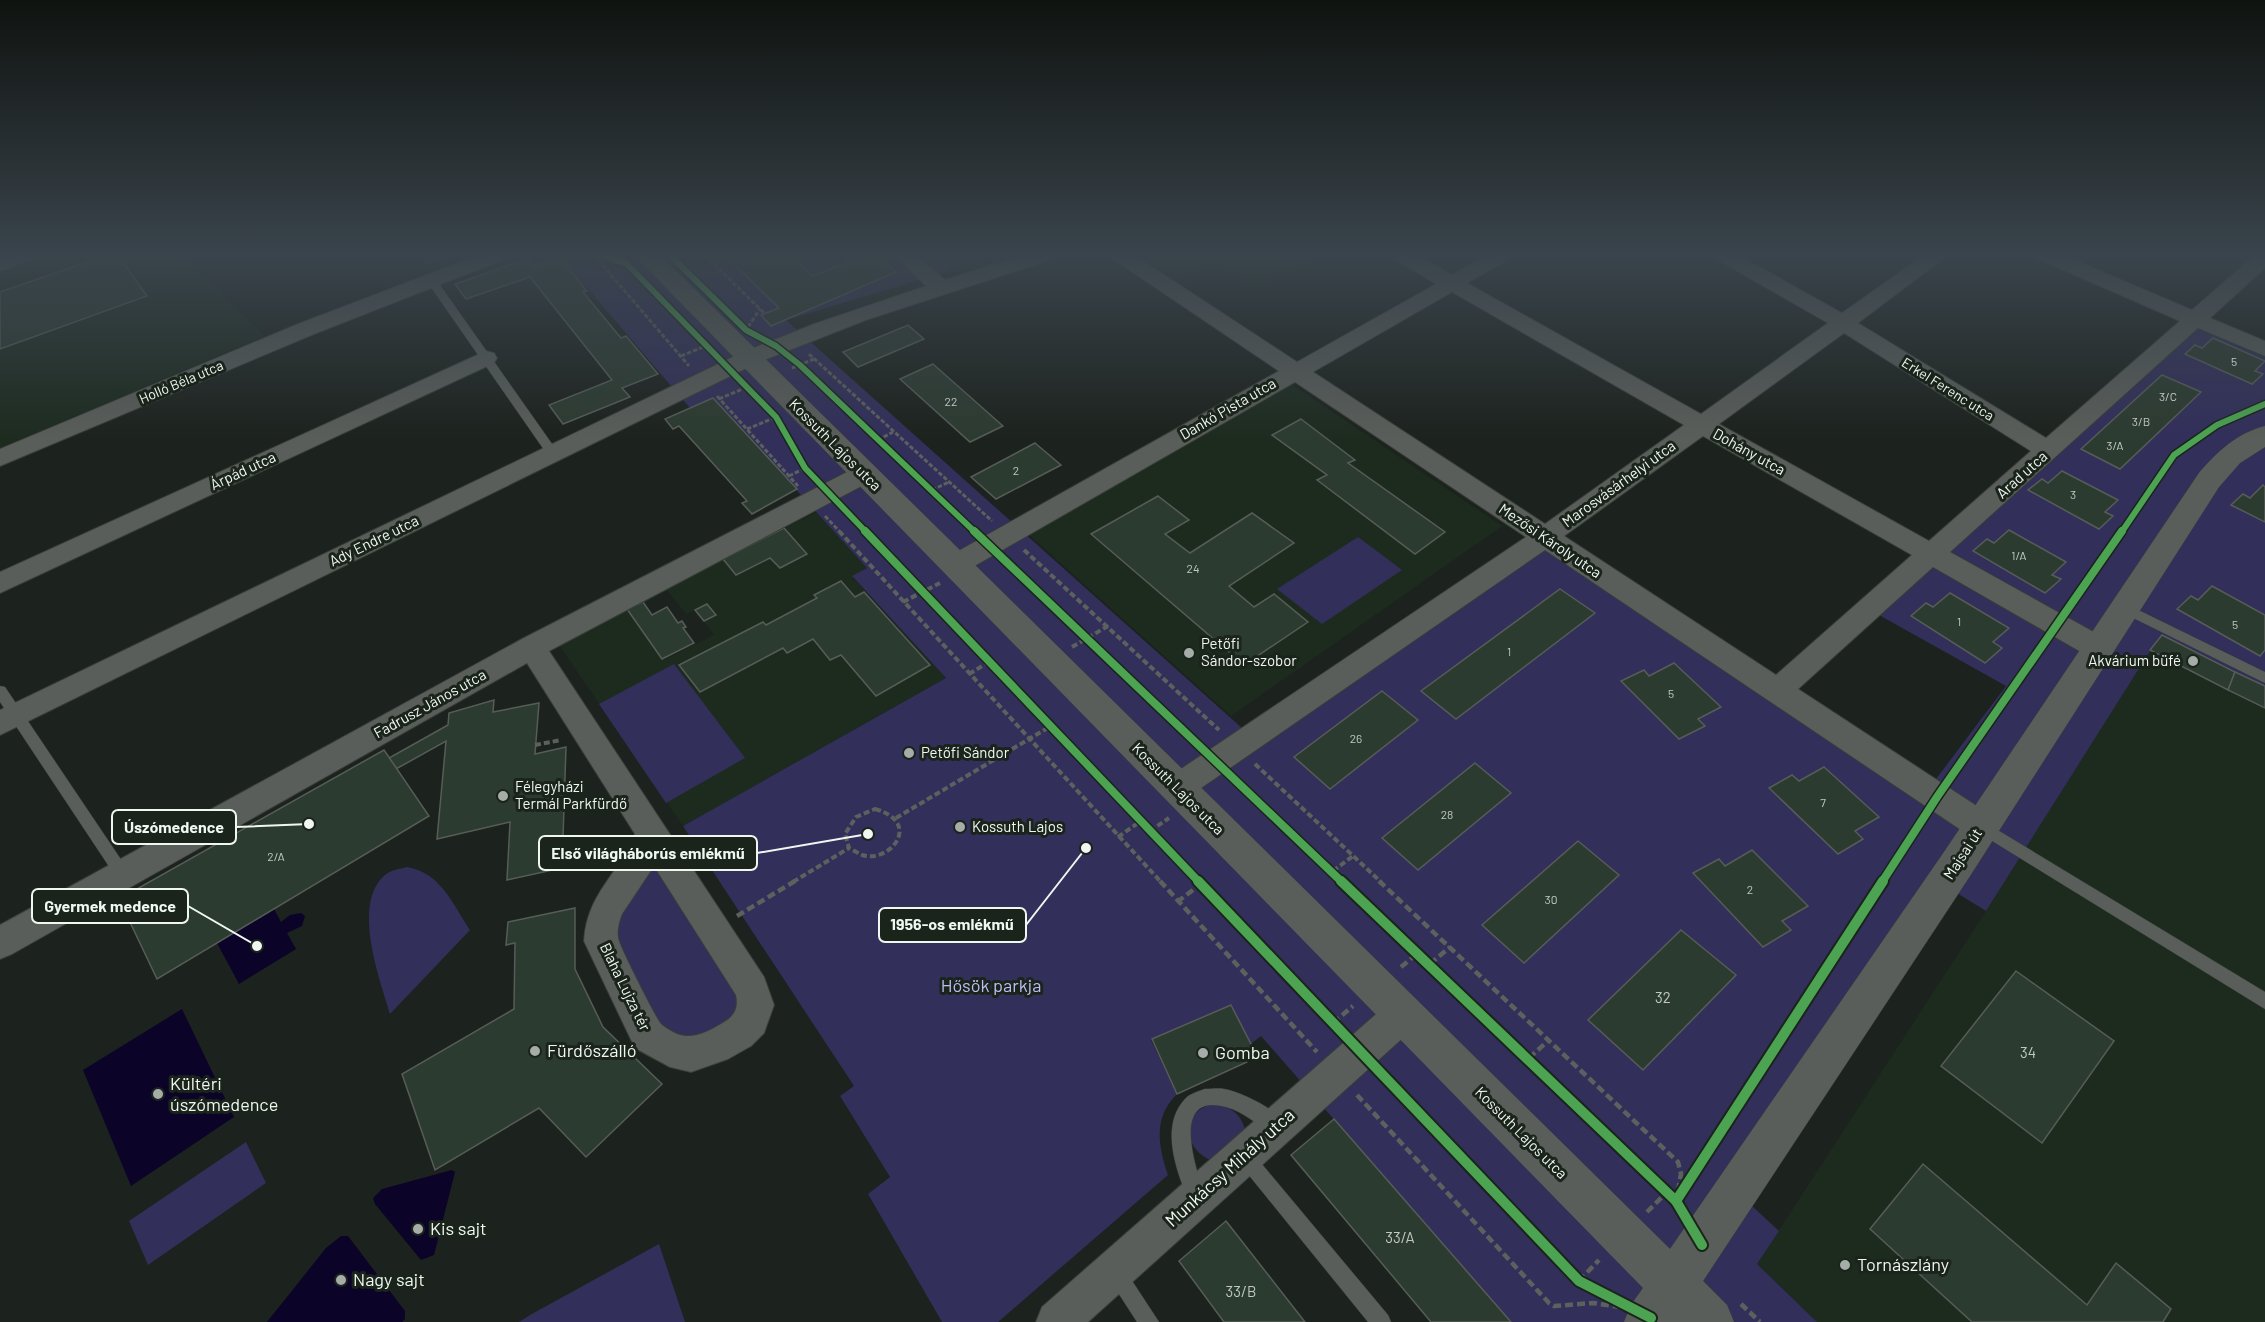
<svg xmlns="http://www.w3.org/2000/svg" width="2265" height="1322" font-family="Barlow,sans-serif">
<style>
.built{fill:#1d2b1f}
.green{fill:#322f5b}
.water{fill:#0c0328}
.building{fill:#2c3b30;stroke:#575c58;stroke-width:1.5}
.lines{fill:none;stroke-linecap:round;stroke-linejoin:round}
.lane-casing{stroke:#393e39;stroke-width:1}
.street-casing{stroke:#393e39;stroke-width:2}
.secondary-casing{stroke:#393e39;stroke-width:1}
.path-far2{stroke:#5d615e;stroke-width:3;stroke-dasharray:4.5 2;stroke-linecap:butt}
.path-far1{stroke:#5d615e;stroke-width:4;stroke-dasharray:6 3;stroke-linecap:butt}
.path{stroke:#5d615e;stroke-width:4.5;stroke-dasharray:8 4;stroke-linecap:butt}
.lane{fill:#5a5e5a;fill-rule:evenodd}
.street{fill:#5a5e5a;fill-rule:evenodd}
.secondary{fill:#5a5e5a;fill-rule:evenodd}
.cycleway-far2-casing{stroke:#1a241b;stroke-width:9}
.cycleway-far1-casing{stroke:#1a241b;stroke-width:11}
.cycleway-casing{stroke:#1a241b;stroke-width:14}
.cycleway-far2{stroke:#4ca352;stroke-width:6}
.cycleway-far1{stroke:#4ca352;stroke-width:8}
.cycleway{stroke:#4ca352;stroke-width:10}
.poi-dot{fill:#a6aca7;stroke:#1a241b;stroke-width:2}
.labels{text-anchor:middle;stroke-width:6;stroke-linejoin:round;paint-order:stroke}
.number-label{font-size:12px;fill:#bfc8c1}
.far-street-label{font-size:14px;fill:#f0f7f1;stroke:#1a241b}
.street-label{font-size:15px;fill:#f0f7f1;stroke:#1a241b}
.poi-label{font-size:15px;fill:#f0f7f1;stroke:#1a241b;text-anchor:start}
.near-number-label{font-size:15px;fill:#bfc8c1}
.near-park-label{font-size:18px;fill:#bdbdf6;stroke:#1a241b}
.near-poi-label{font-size:18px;fill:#f0f7f1;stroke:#1a241b;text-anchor:start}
.near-street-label{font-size:18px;fill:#f0f7f1;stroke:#1a241b}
.leader{fill:none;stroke:#f0f7f1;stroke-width:2}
.callout-dot{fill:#f0f7f1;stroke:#1a241b;stroke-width:2}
.callout{fill:#1a241b;stroke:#f0f7f1;stroke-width:2}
.callout-label{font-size:16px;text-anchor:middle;font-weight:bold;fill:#f0f7f1}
</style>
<rect width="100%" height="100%" fill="#1c221d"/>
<g class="built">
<polygon points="45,255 182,255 264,336 0,448 0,271"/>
<polygon points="1125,255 1324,255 1254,288 1216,264 1169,285"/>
<polygon points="1291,384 1502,526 1231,716 1027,533"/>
<polygon points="817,512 867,568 852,577 946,678 683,826 559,645 627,609 664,660 714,635 695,610 686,614 666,589"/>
<polygon points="2150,650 2265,708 2265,1322 1817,1322 1757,1264 1986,911"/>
</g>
<g class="green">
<path d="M559 255H1002L786 320 1252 737 1545 538 1927 791 2006 686 1870 610 2198 320 2265 350V434L2229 455 1737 1192 1779 1231 1757 1264 1817 1322H1511L1261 1036 1251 1044 1231 1005 1151 1040 1177 1094C1153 1117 1158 1146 1168 1175L998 1322H942L868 1194 890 1177 840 1096 854 1086 683 826 946 678 852 576 867 568 713 398 690 408Z"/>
<polygon points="2265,437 2265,708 2150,651 1986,911 1944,885 2209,481"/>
<polygon points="1358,537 1402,570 1322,624 1277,589"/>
<polygon points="674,664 745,758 666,803 599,704"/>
<polygon points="652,834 751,1021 670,1050 602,922"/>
<path d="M407 867C441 873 452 903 470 930L390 1014C380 979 351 904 385 875 390 870 400 869 407 867Z"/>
<path d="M1212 1104C1230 1107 1239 1111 1245 1129L1216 1162C1184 1153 1177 1114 1212 1104Z"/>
<polygon points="246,1142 266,1183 148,1265 129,1221"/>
<polygon points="659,1244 685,1322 519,1322 530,1315"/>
</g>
<g class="water">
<polygon points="274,909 281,922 290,915 301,913 305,916 302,926 287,933 296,949 239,984 217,943"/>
<polygon points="182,1009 234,1117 131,1186 83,1070"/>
<polygon points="452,1170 455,1172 434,1255 421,1260 375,1204 373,1198 382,1189"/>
<polygon points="341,1236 348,1236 405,1311 405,1319 402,1322 267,1322 326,1248"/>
</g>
<g class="building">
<polygon points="107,255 118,255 147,296 0,349 0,292"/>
<polygon points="420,255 450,255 428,263"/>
<polygon points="725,255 790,255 813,276 866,255 876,255 896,272 771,326 761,315 779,308"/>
<polygon points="559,256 587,291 583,292 621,338 626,336 658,374 622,388 630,397 563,424 549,405 612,380 530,277 466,299 455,284 529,258 534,265"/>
<polygon points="908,325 924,339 858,367 843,352"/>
<polygon points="2213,338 2265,361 2255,371 2263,374 2252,384 2185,354 2195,345 2202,348"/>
<polygon points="933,364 1003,426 970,442 900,379"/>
<polygon points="2162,375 2201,392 2120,469 2081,449"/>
<polygon points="713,398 797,489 752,514 742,503 747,501 679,426 673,429 665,419"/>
<polygon points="1301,419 1355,460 1348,463 1445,532 1415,554 1317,480 1327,475 1272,435"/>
<polygon points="1035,443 1061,465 996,499 971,477"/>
<polygon points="2062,471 2118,500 2105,512 2113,516 2099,529 2028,490 2042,479 2048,483"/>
<polygon points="2263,485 2265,487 2265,522 2231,505 2243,494 2250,498"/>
<polygon points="1158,496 1189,520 1165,534 1190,553 1252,513 1294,543 1229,586 1254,607 1274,594 1308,622 1244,665 1091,534"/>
<polygon points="784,528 807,554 780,568 770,558 736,575 723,559"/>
<polygon points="2009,530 2066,562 2052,575 2061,579 2045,593 1973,551 1987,539 1994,543"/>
<polygon points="841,581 855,597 864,592 930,665 876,696 841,655 830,660 813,639 787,653 783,648 700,692 679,665 763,622 766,625 817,598 814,595"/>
<polygon points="2212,586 2265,615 2265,650 2260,656 2177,609 2191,596 2198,600"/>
<polygon points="1560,589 1595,613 1456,719 1421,691"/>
<polygon points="1950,593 2009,628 1993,642 2002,648 1985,663 1911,616 1926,603 1933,607"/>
<polygon points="643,602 652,615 667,607 678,623 682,621 686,627 683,628 694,643 662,659 627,609"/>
<polygon points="707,604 716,615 704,621 695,610"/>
<polygon points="2162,635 2235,672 2228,690 2150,650"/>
<polygon points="1674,663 1721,707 1698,719 1705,726 1679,739 1621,681 1644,670 1649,676"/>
<polygon points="2235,672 2265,686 2265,708 2228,690"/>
<polygon points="1382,691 1418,720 1330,789 1294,757"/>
<polygon points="494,700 493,712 539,703 535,754 566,747 562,868 507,880 510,822 437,839 446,741 396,769 389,758 448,725 449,713"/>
<polygon points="384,750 429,816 157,979 119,899"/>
<polygon points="1475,763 1511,793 1418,870 1382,838"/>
<polygon points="1824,767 1879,817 1855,831 1863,839 1838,854 1769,788 1792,775 1799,781"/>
<polygon points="1578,841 1619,875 1524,963 1482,925"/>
<polygon points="1752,850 1808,906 1782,921 1791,930 1763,947 1693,873 1719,859 1725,866"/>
<polygon points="575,908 575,969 603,1027 662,1084 586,1157 539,1108 435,1170 402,1074 514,1009 515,943 506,945 508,922"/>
<polygon points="1681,930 1736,975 1643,1070 1588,1020"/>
<polygon points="2016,971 2114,1041 2042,1143 1941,1066"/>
<polygon points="1231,1005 1251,1044 1247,1062 1177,1094 1152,1039"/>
<polygon points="1334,1119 1511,1322 1431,1322 1291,1155"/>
<polygon points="1923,1164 2087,1305 2116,1263 2171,1309 2163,1322 1972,1322 1870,1229"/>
<polygon points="1226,1221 1305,1322 1224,1322 1179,1261"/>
</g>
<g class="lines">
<g class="lane-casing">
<g id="lane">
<polygon points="431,277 435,278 557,451 559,454 557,457 549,457 426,280"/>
<polygon points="2124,603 2265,672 2265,683 2119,611 2117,608 2119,605"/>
<polygon points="0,686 5,687 128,870 131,875 128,880 123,882 118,880 0,702"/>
<polygon points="1981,820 2265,992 2265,1009 1976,831 1973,826 1976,821"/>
<path d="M1205 1089C1211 1089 1219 1088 1224 1089 1241 1092 1279 1110 1285 1125L1282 1131 1276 1134C1258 1127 1245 1112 1226 1107 1169 1091 1196 1170 1205 1195L1203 1202 1196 1204 1189 1202C1177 1172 1159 1127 1185 1099 1189 1094 1199 1091 1205 1089Z"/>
<polygon points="1245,1148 1251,1151 1388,1315 1391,1322 1368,1322 1239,1163 1236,1157 1239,1151"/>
<polygon points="1116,1264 1123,1267 1159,1322 1137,1322 1106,1274 1109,1267"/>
</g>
</g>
<g class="street-casing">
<g id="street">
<polygon points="7,255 37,255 34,259 0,271 0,258"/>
<polygon points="479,255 508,255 505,259 314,334 0,466 0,449 298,324"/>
<polygon points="894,255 916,255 945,280 1024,255 1056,255 1053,259 866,320 757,363 0,735 0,710 741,353 814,324 926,286"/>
<path d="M1110 255H1134L1297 362 1436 284 1394 259 1391 255H1416L1452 275 1487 255H1512L1509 259 1467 283 1701 414 1828 323 1716 259 1713 255H1738L1842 313 1924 255H1948L1858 323 2046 438 2180 321 2038 259 2035 255H2063L2192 310 2255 255H2265V268L2210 318 2265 341V356L2198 328 1950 552 2108 640 2112 648 2108 656 2098 659 2088 656 1933 567 1798 689 1992 816 1997 826 1992 836 1981 840 1970 836 1545 550 1188 797 1177 801 1166 797 1162 788 1166 779 1526 537 1295 382 964 572 955 575 946 572 942 565 946 558 1279 371 1113 259ZM1452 292 1684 425 1545 524 1313 372ZM1844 333 2031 451 1929 541 1719 424ZM1703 436 1912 555 1776 675 1564 536Z"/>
<polygon points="486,351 494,353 497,358 494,363 0,593 0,572"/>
<path d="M864 466 873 468 876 474 873 480 549 651 764 977 774 1005 764 1033 751 1046 728 1059 691 1072 670 1067 635 1048 584 941C587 893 618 876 635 834L527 663 12 954 0 959V925L522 639 855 468ZM654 866 736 995C739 1009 734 1017 721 1024 707 1032 693 1040 677 1034 673 1032 665 1028 661 1024 656 1019 621 949 619 941 616 933 619 921 622 914Z"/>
<polygon points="1403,997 1416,1002 1421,1014 1416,1026 1088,1322 1036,1322 1042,1307 1390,1002"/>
</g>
</g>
<g class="secondary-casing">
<path id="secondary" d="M634 255H660L1670 1249 1944 852 2199 473C2217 452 2237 433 2265 426V447L2240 463 2219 487 1970 876 1703 1281 1727 1305 1734 1322H1624L1631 1305 1643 1288Z"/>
</g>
<g class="path-far2">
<polyline points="594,255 689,366"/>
<polyline points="705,255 765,314"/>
<polyline points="748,327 760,309"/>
<polyline points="809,354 992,521"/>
<polyline points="681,356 708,345"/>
<polyline points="792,368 814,359"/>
<polyline points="717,396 798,486"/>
<polyline points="719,399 747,387"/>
<polyline points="747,429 776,417"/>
<polyline points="878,440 893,432"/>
<polyline points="789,476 805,468"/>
<polyline points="932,490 949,482"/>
<polyline points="825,516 841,533"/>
</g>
<g class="path-far1">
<polyline points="839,531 1161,882"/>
<polyline points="1024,550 1219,730"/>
<polyline points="903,602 940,583"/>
<polyline points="1072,647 1108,626"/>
<polyline points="969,674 989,662"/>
<polyline points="535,745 561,740"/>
<polyline points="1255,764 1381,882"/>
<path d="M875 809C924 823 889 864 862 855 858 853 853 850 849 848L845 834 856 817Z"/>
<polyline points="896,818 1051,726"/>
<polyline points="1150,831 1169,818"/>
<polyline points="1118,837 1141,821"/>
<polyline points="1333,871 1353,856"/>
<polyline points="793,882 849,848"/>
</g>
<g class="path">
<polyline points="1160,881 1317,1052"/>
<polyline points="1379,881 1678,1162 1681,1174 1676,1201"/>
<polyline points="1177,902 1201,884"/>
<polyline points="737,916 795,881"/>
<polyline points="1430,964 1450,947"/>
<polyline points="1401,967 1418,953"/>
<polyline points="1333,1023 1353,1006"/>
<polyline points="1529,1058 1549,1040"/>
<polyline points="1357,1095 1549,1303 1554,1306 1593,1303 1620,1307"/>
<polyline points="1647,1212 1667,1192"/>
<polyline points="1579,1281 1599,1260"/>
<polyline points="1741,1304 1760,1322"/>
</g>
<use href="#lane" class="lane"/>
<use href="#street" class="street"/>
<use href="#secondary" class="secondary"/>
<g class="cycleway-far2-casing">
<g id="cycleway-far2">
<polyline points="599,255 626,263 776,417 805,468 867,533"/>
<polyline points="670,255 746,330 776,346 800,365 976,533"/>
<polyline points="2121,533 2174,455 2217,425 2265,404"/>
</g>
</g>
<g class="cycleway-far1-casing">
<g id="cycleway-far1">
<polyline points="865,531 1199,882"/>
<polyline points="974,531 1342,882"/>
<polyline points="1882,882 1937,797 2122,531"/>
</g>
</g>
<g class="cycleway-casing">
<g id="cycleway">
<polyline points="1198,881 1579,1281 1651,1318"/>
<polyline points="1341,881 1676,1201 1702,1245"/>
<polyline points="1676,1201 1883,881"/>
</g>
</g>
<use href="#cycleway-far2" class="cycleway-far2"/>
<use href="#cycleway-far1" class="cycleway-far1"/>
<use href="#cycleway" class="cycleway"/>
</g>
<linearGradient id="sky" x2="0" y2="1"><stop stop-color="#0f1310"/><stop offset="0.58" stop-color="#3a444c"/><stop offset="1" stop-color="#3a444c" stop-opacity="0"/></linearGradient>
<rect width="2265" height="440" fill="url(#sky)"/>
<g class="poi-dot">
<circle cx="1189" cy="653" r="6"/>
<circle cx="2193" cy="661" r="6"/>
<circle cx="909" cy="753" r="6"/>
<circle cx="503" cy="796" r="6"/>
<circle cx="960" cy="827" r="6"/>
<circle cx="535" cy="1051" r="6"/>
<circle cx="1203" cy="1053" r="6"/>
<circle cx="158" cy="1094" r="6"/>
<circle cx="418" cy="1229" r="6"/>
<circle cx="1845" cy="1265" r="6"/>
<circle cx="341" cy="1280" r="6"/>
</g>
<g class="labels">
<g class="number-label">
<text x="2234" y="366">5</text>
<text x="2168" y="401">3/C</text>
<text x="951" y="406">22</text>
<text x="2141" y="426">3/B</text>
<text x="2115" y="450">3/A</text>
<text x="1016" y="475">2</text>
<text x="2073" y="499">3</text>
<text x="2019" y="560">1/A</text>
<text x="1193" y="573">24</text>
<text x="1959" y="626">1</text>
<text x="2235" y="629">5</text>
<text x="1509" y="656">1</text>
<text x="1671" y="698">5</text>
<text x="1356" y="743">26</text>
<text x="1823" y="807">7</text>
<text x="1447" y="819">28</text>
<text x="276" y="861">2/A</text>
<text x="1750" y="894">2</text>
<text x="1551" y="904">30</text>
</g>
<g class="far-street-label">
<text transform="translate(181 382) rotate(-23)" y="5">Holló Béla utca</text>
<text transform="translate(1948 389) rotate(32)" y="5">Erkel Ferenc utca</text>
</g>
<g class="street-label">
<text transform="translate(1228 409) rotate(-30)" y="5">Dankó Pista utca</text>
<text transform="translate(835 445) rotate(45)" y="5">Kossuth Lajos utca</text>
<text transform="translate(1749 452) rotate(29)" y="5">Dohány utca</text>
<text transform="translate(243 471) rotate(-25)" y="5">Árpád utca</text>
<text transform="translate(2022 475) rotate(-42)" y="5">Arad utca</text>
<text transform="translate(1619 484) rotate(-36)" y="5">Marosvásárhelyi utca</text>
<text transform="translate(374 541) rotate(-26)" y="5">Ady Endre utca</text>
<text transform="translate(1550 541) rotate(34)" y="5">Mezősi Károly utca</text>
<text transform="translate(430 704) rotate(-29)" y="5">Fadrusz János utca</text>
<text transform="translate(1178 789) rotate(45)" y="5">Kossuth Lajos utca</text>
<text transform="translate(1963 854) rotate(-57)" y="5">Majsai út</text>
<text transform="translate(625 987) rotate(64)" y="5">Blaha Lujza tér</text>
<text transform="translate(1521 1133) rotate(45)" y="5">Kossuth Lajos utca</text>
</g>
<g class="poi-label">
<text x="1201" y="649">Petőfi<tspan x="1201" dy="17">Sándor-szobor</tspan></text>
<text x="2181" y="666" text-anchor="end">Akvárium büfé</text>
<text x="921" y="758">Petőfi Sándor</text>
<text x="515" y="792">Félegyházi<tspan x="515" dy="17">Termál Parkfürdő</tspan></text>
<text x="972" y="832">Kossuth Lajos</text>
</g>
<g class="near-number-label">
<text x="1663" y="1003">32</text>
<text x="2028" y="1058">34</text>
<text x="1400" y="1243">33/A</text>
<text x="1241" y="1297">33/B</text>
</g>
<g class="near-park-label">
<text x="991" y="992">Hősök parkja</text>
</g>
<g class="near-poi-label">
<text x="547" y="1057">Fürdőszálló</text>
<text x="1215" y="1059">Gomba</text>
<text x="170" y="1090">Kültéri<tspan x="170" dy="21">úszómedence</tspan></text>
<text x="430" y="1235">Kis sajt</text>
<text x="1857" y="1271">Tornászlány</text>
<text x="353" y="1286">Nagy sajt</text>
</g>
<g class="near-street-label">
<text transform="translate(1230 1168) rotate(-42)" y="6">Munkácsy Mihály utca</text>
</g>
</g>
<path class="leader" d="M309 824L236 827M868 834L757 853M257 946L188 906M1086 848L1026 925"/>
<g class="callout-dot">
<circle cx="309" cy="824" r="6"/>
<circle cx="868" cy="834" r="6"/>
<circle cx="257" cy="946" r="6"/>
<circle cx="1086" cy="848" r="6"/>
</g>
<g class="callout">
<rect x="112" y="810" width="124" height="34" rx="6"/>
<rect x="539" y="836" width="218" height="34" rx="6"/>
<rect x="32" y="889" width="156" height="34" rx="6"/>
<rect x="879" y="908" width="147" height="34" rx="6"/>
</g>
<g class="callout-label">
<text x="174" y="833">Úszómedence</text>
<text x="648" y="859">Első világháborús emlékmű</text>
<text x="110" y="912">Gyermek medence</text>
<text x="952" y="930">1956-os emlékmű</text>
</g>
</svg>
